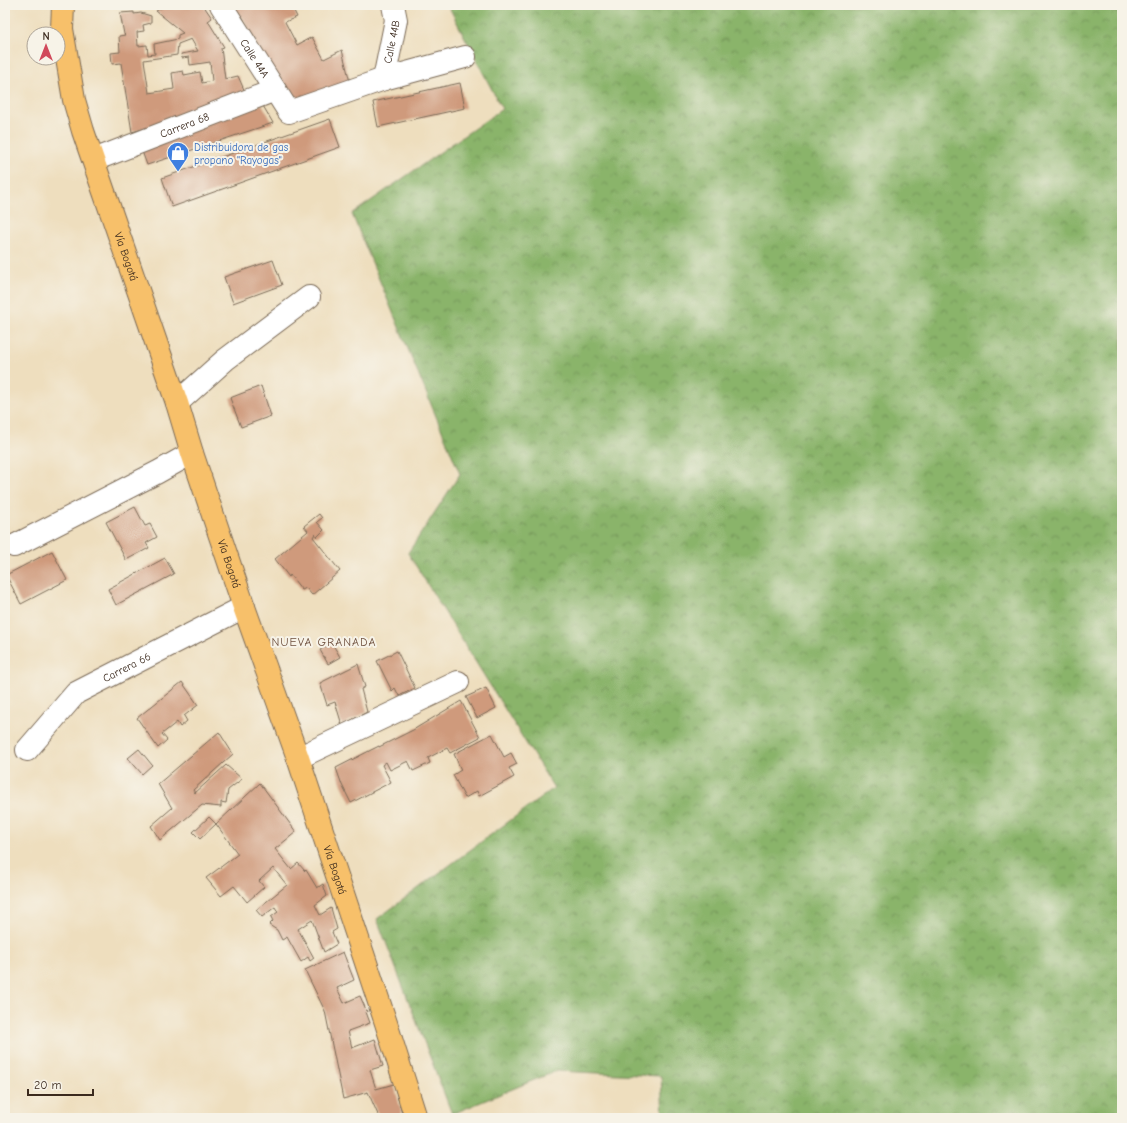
<svg xmlns="http://www.w3.org/2000/svg" width="1127" height="1123" font-family="'Comic Neue',sans-serif">
<style>
.forest{fill:url(#forest-crowns);stroke:#626f44}
.building{fill:#cf9a7b;fill-rule:evenodd}
.lines{fill:none;stroke-linecap:round;stroke-linejoin:round}
.minor-casing{stroke:#7a6956;stroke-width:24}
.major-casing{stroke:#7a6956;stroke-width:24}
.minor{stroke:#fff;stroke-width:22}
.major{stroke:#f7c06b;stroke-width:22}
.labels{text-anchor:middle;stroke-width:4;stroke-linejoin:round;paint-order:stroke}
.street-label{font-size:11px;fill:#3b2a1e;stroke:#f7f3e8}
.shop-label{font-size:11px;fill:#366cbe;stroke:#f7f3e8;text-anchor:start}
.neighbourhood-label{font-size:12px;letter-spacing:1px;fill:#6f513f;stroke:#f7f3e8}
</style>
<defs>
<pattern id="forest-crowns" width="20" height="18" patternUnits="userSpaceOnUse"><rect width="20" height="18" fill="#8ab46b"/><path d="M2 6a3 3 0 1 1 6 0M12 15a3 3 0 1 1 6 0" fill="none" stroke="#729357"/></pattern>
</defs>
<rect width="100%" height="100%" fill="#f7f3e8"/>
<filter id="ink" filterUnits="userSpaceOnUse"><feTurbulence type="fractalNoise" baseFrequency=".025" numOctaves="2"/><feDisplacementMap in="SourceGraphic" scale="8" xChannelSelector="R" yChannelSelector="G"/><feConvolveMatrix kernelMatrix="1 2 1 2 8 2 1 2 1" color-interpolation-filters="sRGB"/></filter>
<filter id="wash" filterUnits="userSpaceOnUse"><feTurbulence type="fractalNoise" baseFrequency=".012" numOctaves="4" result="noise"/><feDisplacementMap in="SourceGraphic" scale="16" xChannelSelector="R" yChannelSelector="G"/><feGaussianBlur stdDeviation="0.9" result="paint"/><feColorMatrix in="noise" values="0 0 0 0 0 0 0 0 0 0 0 0 0 0 0 0 0 1.4 0 .05"/><feComposite in="paint" operator="in"/></filter>
<g filter="url(#wash)">
<rect width="100%" height="100%" fill="#eedebe"/>
<polygon class="forest" points="448,5 1122,5 1122,1118 663,1118 661,1076 556,1071 452,1114 377,919 554,788 408,553 460,474 352,214 502,109"/>
<g id="blocks">
<g class="building">
<path d="M166 5H203L212 18 208 21 224 47 221 48 225 79 238 76 245 92 146 128 132 132 121 63 112 64 111 53 120 52 119 36 125 35 124 34 120 13 134 12V14L141 13 151 16V23L143 25 144 31 137 32 138 46 147 45 148 55 155 54 154 44 178 39V35L183 33 156 11ZM191 39 198 51 181 54 182 58 189 57 190 65 210 62 212 81 202 83 200 72 184 75 183 71 172 73 174 89 149 93 144 60 177 55 178 44Z"/>
<polygon points="228,5 291,5 297,17 285,22 297,45 312,37 324,59 342,50 350,82 290,110 242,16 236,19"/>
<polygon points="460,83 465,108 378,127 373,102"/>
<polygon points="262,104 273,123 147,165 139,143"/>
<polygon points="330,119 340,147 172,207 162,178"/>
<polygon points="273,260 282,285 233,303 224,277"/>
<polygon points="261,386 271,416 241,427 230,398"/>
<polygon points="135,507 145,526 150,524 157,537 146,543 149,548 126,560 106,522"/>
<polygon points="319,514 322,518 317,522 324,530 317,537 315,534 313,537 340,571 312,595 306,588 302,590 290,575 289,577 275,559 308,531 304,526"/>
<polygon points="52,551 67,580 21,604 6,575"/>
<polygon points="165,558 174,574 116,605 108,589"/>
<polygon points="332,643 340,657 328,664 320,650"/>
<polygon points="397,651 415,688 399,696 395,688 392,691 377,661"/>
<polygon points="358,664 365,687 361,689 367,712 342,725 335,702 327,705 320,683"/>
<polygon points="182,682 198,705 184,716 187,721 180,727 177,722 162,734 167,740 158,748 137,718"/>
<polygon points="486,688 496,708 477,718 466,697"/>
<polygon points="461,701 480,737 450,753 447,748 428,758 430,763 413,771 408,761 390,770 386,762 382,765 391,782 351,803 342,785 336,768 371,750 379,746 379,747 413,730"/>
<polygon points="219,732 233,754 193,790 195,793 226,765 242,779 228,790 226,803 221,802 221,807 202,805 160,840 151,826 172,808 158,784"/>
<polygon points="492,734 504,757 511,753 517,764 509,768 514,777 479,796 477,791 465,798 453,775 461,770 454,754"/>
<polygon points="139,749 152,765 142,774 128,758"/>
<polygon points="260,783 296,832 275,849 291,869 298,863 305,871 306,870 317,888 323,884 327,896 315,905 320,915 331,908 337,929 332,932 337,944 324,952 312,920 298,929 314,958 310,961 308,957 301,962 287,937 282,940 277,930 269,925 273,921 271,917 278,912 275,907 262,917 256,910 287,885 273,868 259,881 264,887 247,902 234,886 221,896 206,878 238,854 216,824"/>
<polygon points="209,817 216,824 200,839 193,832"/>
<polygon points="343,952 354,980 337,988 344,1003 360,996 367,1012 366,1012 370,1023 348,1031 352,1048 375,1039 383,1066 370,1070 376,1089 394,1084 403,1118 379,1117 368,1092 343,1099 325,1011 305,970"/>
</g>
</g>
</g>
<g filter="url(#ink)">
<use href="#blocks" fill-opacity="0" stroke="#7a6956" stroke-width="1"/>
<g class="lines">
<g class="minor-casing">
<g id="minor">
<path id="s1" d="M221 5 289 112 384 79 465 57"/>
<path id="s2" d="M384 79 396 20 393 5"/>
<path id="s3" d="M94 160 275 90"/>
<polyline points="177,403 225,360 309,297"/>
<polyline points="14,546 158,472 192,453"/>
<path id="s4" d="M27 750 76 693 244 607"/>
<polyline points="298,758 458,682"/>
</g>
</g>
<g class="major-casing">
<g id="major">
<path id="s5" d="M63 5 62 29 74 100 83 131 177 403 192 453 244 607 298 758 386 1023 416 1118"/>
</g>
</g>
<use href="#minor" class="minor"/>
<use href="#major" class="major"/>
</g>
</g>
<defs>
<g id="shop-pin" transform="scale(1.15)"><path d="M0 17L-7.5 6A9.5 9.5 0 1 1 7.5 6Z" fill="#3f7fe0" stroke="#f7f3e8"/><path d="M-5-2.5h2.3a2.7 3.5 0 0 1 5.4 0H5L5.5 6h-11ZM-1.5-2.5h3a1.5 2.3 0 0 0-3 0Z" fill="#fff"/></g>
</defs>
<g fill-rule="evenodd">
<use href="#shop-pin" x="178" y="153"/>
</g>
<g class="labels">
<g class="street-label">
<text dy="4" stroke="none"><textPath href="#s2" startOffset="38">Calle 44B</textPath></text>
<text dy="4" stroke="none"><textPath href="#s1" startOffset="63">Calle 44A</textPath></text>
<text dy="4" stroke="none"><textPath href="#s3" startOffset="97">Carrera 68</textPath></text>
<text dy="4" stroke="none"><textPath href="#s5" startOffset="261">Vía Bogotá</textPath></text>
<text dy="4" stroke="none"><textPath href="#s5" startOffset="585">Vía Bogotá</textPath></text>
<text dy="4" stroke="none"><textPath href="#s4" startOffset="132">Carrera 66</textPath></text>
<text dy="4" stroke="none"><textPath href="#s5" startOffset="909">Vía Bogotá</textPath></text>
</g>
<g class="shop-label">
<text x="194" y="151">Distribuidora de gas<tspan x="194" dy="13">propano "Rayogas"</tspan></text>
</g>
<g class="neighbourhood-label">
<text x="324" y="646">NUEVA GRANADA</text>
</g>
</g>
<rect width="1127" height="1123" fill="none" stroke="#f7f3e8" stroke-width="20"/>
<g transform="translate(46 46)"><circle r="19" fill="#f7f3e8" stroke="#aca397"/>
<path d="M0-3L7 15L0 10L-7 15Z" fill="#d1495b"/>
<text y="-6" font-size="11" font-weight="bold" text-anchor="middle" fill="#3b2a1e">N</text>
</g>
<path d="M28 1089v6h65v-6" fill="none" stroke="#3b2a1e" stroke-width="2"/>
<text x="34" y="1089" font-size="12" fill="#3b2a1e" stroke="#f7f3e8" stroke-width="3" paint-order="stroke">20 m</text>
</svg>
